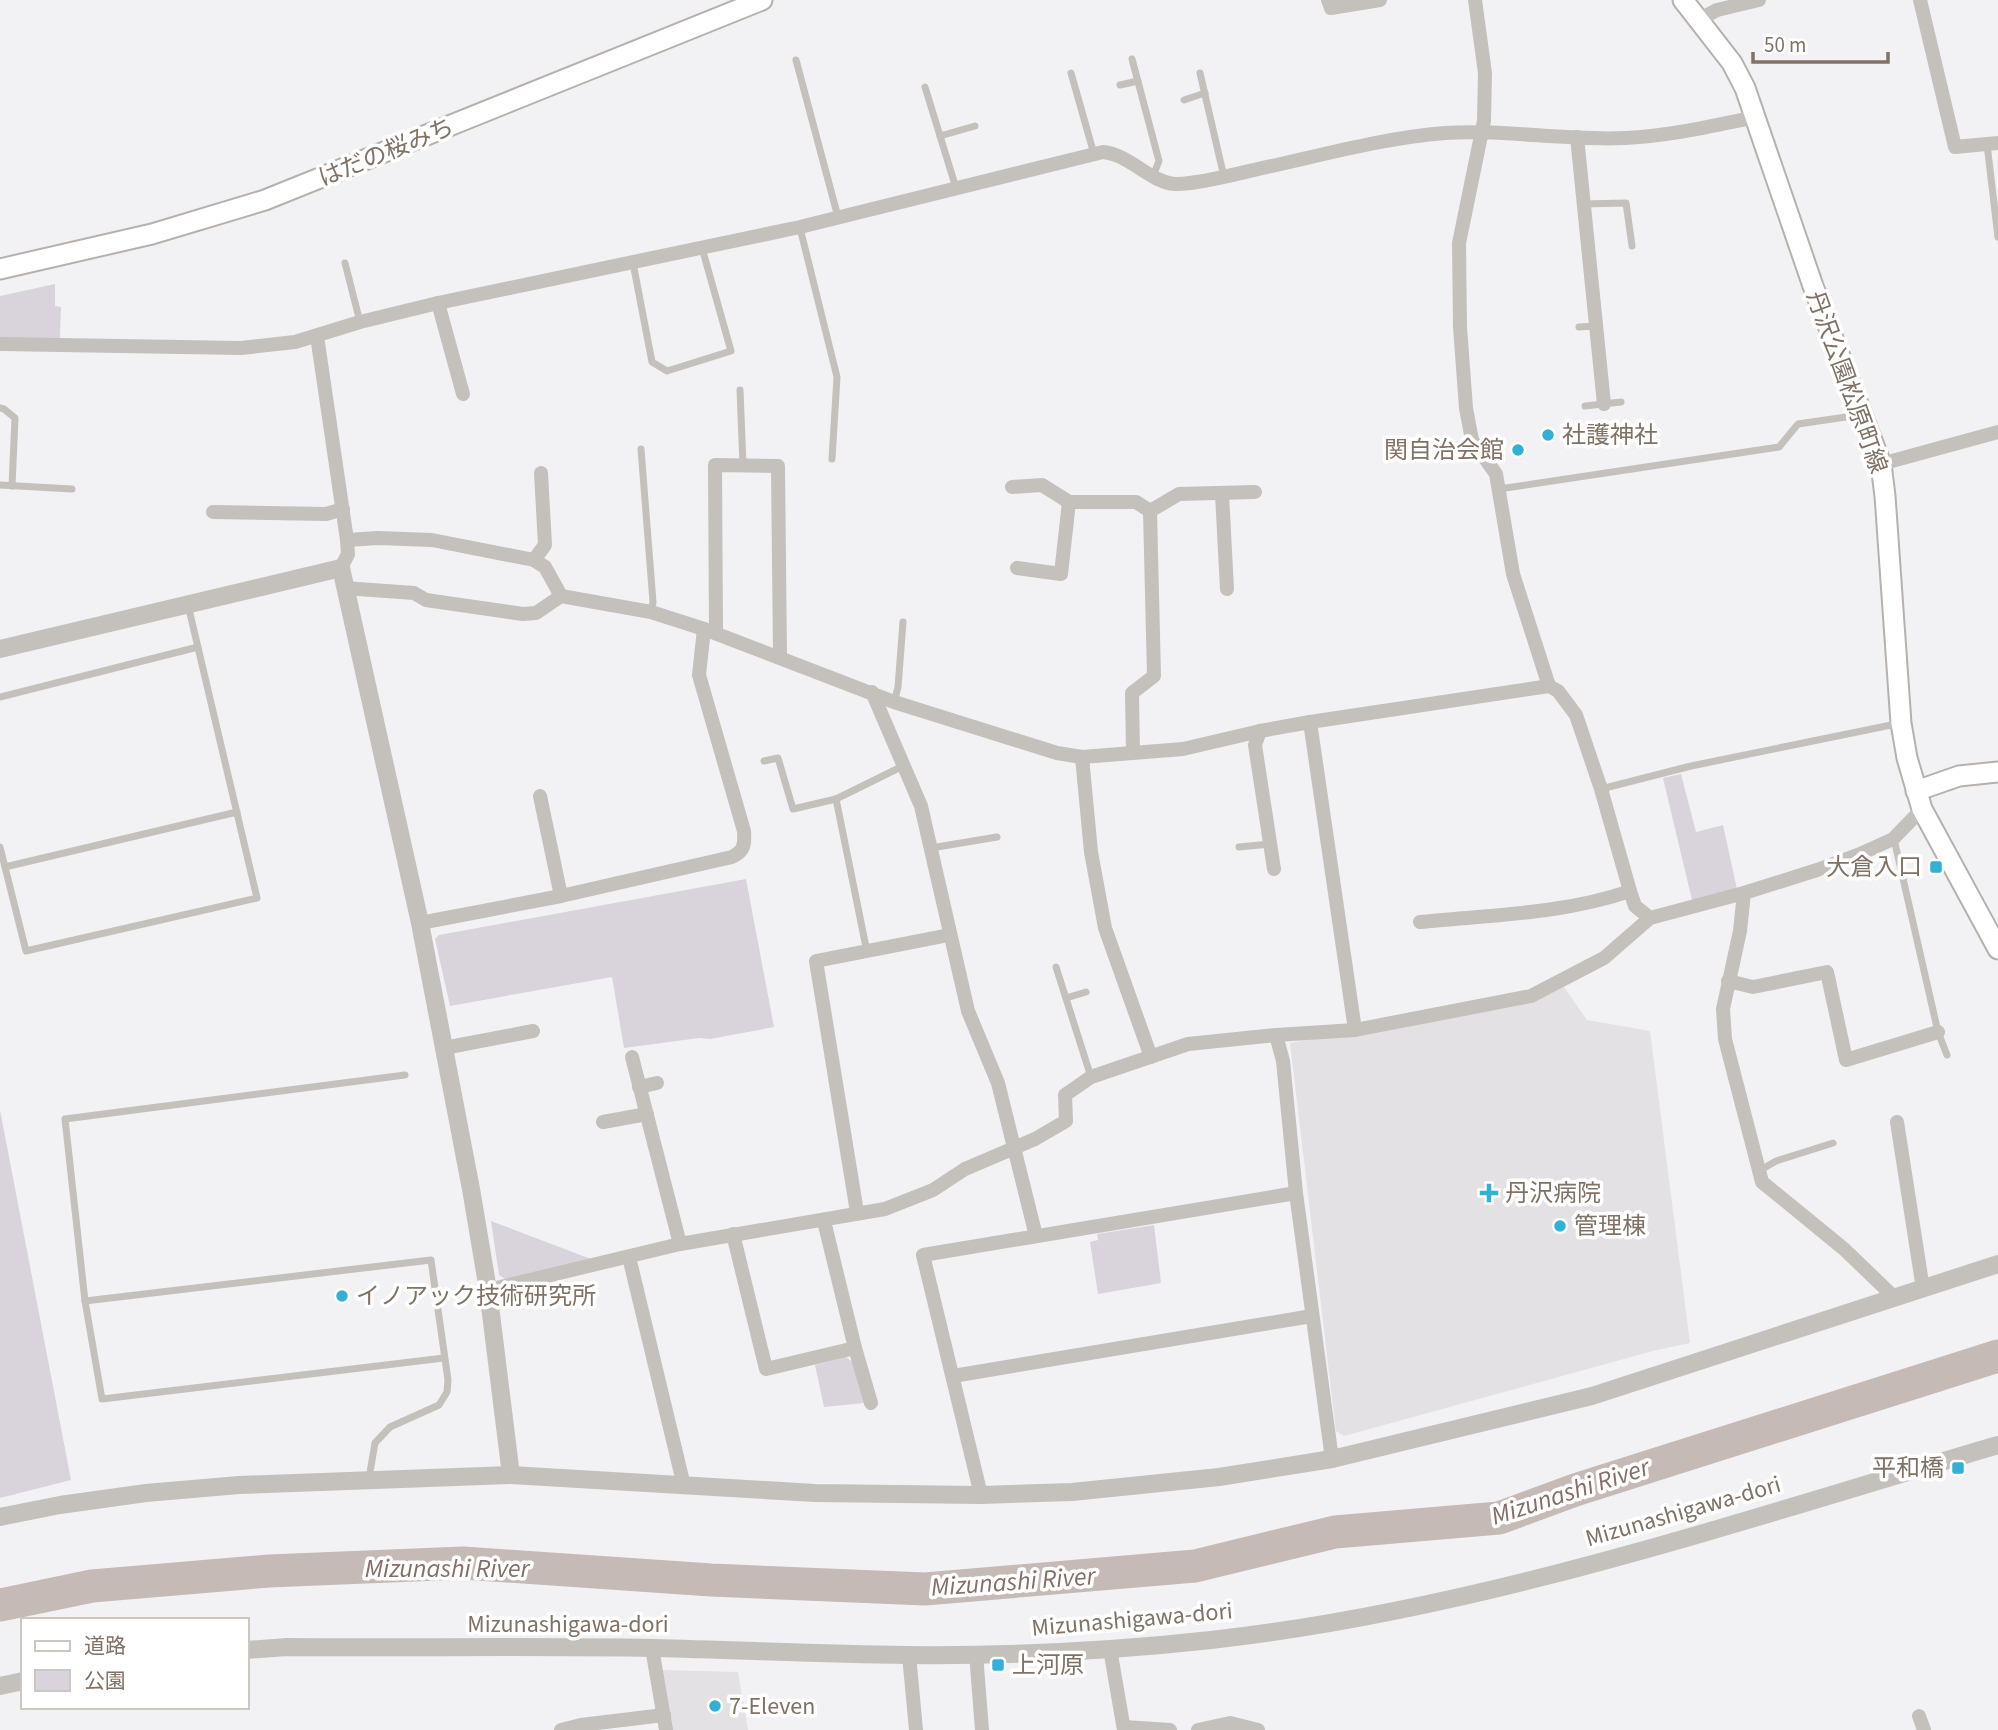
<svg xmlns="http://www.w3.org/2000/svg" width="1998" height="1730" font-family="'Source Sans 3','Noto Sans JP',sans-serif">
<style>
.built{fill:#e3e1e3}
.green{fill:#d9d3dc}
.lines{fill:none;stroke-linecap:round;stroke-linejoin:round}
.river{stroke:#c5bab6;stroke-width:33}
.secondary-casing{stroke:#b7b1ad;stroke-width:23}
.service{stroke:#c4c0bc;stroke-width:7}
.minor{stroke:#c4c0bc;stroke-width:14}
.tertiary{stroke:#c4c0bc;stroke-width:18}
.secondary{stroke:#fff;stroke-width:19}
.poi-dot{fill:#31b1d6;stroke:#fff;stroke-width:2.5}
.labels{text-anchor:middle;stroke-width:7;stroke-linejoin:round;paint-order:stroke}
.street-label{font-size:24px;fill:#817266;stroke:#fff}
.poi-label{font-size:24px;fill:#817266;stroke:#fff;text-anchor:start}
.water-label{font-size:26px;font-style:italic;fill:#856e67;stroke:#fff}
</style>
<rect width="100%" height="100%" fill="#f2f2f5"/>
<g class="built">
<polygon points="1564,987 1587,1020 1650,1031 1690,1343 1653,1351 1344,1436 1336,1431 1290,1043 1531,1003"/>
<polygon points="661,1670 738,1672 748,1730 671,1730"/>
</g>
<g class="green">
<polygon points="55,284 55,306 61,307 60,338 0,339 0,296"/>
<polygon points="1681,774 1696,832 1723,825 1737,889 1692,900 1663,778"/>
<polygon points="746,879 774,1027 710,1039 699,1038 624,1048 612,977 450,1006 435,939 439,935"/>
<polygon points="0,1110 71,1480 0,1498"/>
<polygon points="491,1221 591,1259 505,1279 499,1275"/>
<polygon points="1154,1225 1161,1283 1098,1294 1090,1242 1098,1240 1097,1234"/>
<polygon points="846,1357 854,1363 864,1403 824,1407 815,1365"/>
</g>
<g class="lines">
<polyline class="river" points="0,1605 92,1586 269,1571 463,1563 711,1580 925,1589 1195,1566 1335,1532 1499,1518 1575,1490 1998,1356"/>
<g class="secondary-casing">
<g id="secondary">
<polyline points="1683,0 1732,63 1745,88 1813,286 1881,464 1885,496 1901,723 1907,758 1922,809 1998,949"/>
<polyline points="0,269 152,234 265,200 762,0"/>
<polyline points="1916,791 1959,776 1998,772"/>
</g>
</g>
<g class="service">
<polyline points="1132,59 1159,161 1153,176"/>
<polyline points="796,60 838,217"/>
<polyline points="1071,73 1094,154"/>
<polyline points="1200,73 1224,177"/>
<polyline points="1120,85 1138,81"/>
<polyline points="925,87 956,188"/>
<polyline points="1184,100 1205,93"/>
<polyline points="940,136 975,126"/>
<polyline points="1987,144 1998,237"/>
<polyline points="1583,204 1626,203 1632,246"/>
<polyline points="800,228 837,377 832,459"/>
<polyline points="345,263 360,322"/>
<polyline points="633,263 652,362 667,371 731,351 702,248"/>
<polyline points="1579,327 1596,326"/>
<polyline points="740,390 743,465"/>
<polyline points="1585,406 1621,402"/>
<polyline points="0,408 4,409 15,418 12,486"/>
<polyline points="641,449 653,602 651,612"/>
<polyline points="0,485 72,489"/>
<polyline points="1499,489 1779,447 1798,424 1860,415"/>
<polyline points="0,697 198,647"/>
<polyline points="894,702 898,687 903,622"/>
<polyline points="764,761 778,758 793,809 836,799 903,766"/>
<polyline points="1601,789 1691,766 1901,723"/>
<polyline points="836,799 867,952"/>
<polyline points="1894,839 1938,1032 1947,1055"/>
<polyline points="0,847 26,951 257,898 188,605"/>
<polyline points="1239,847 1270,844"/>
<polyline points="931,848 997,837"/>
<polyline points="5,867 237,812"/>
<polyline points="1056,967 1091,1077"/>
<polyline points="1066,998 1086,992"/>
<polyline points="405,1075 65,1119 85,1301 102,1399 444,1358"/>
<polyline points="1759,1171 1776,1161 1833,1143"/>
<polyline points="85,1301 431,1260 448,1380 447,1392 439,1405 390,1427 375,1443 369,1478"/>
</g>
<g class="minor">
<polyline points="1328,0 1331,8 1380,0"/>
<polyline points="1475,0 1485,73 1484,121 1459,243 1460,327 1466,408 1472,440 1496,474 1513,574 1549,686"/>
<polyline points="1920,0 1955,147 1998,143"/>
<polyline points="1700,19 1717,10 1759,0"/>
<polyline points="1577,137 1604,404"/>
<polyline points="438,303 463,394"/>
<polyline points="317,336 347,540 348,554 341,568"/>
<path d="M0 344 241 348 295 342 360 322 438 303 800 227 1103 152C1131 155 1149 182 1175 184 1194 185 1237 174 1258 169 1319 156 1382 138 1445 133 1505 129 1565 141 1625 138 1669 136 1713 126 1756 117"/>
<polyline points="1881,464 1998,432"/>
<polyline points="1012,487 1042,485 1069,502 1136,502 1150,511"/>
<polyline points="1222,494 1227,589"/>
<polyline points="1150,511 1179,494 1255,492"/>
<polyline points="213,512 326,514 343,509"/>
<polyline points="347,540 378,538 432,540 534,560 545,567 561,596"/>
<polyline points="534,560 545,545 541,473"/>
<polyline points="1017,568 1061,574 1069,502"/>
<polyline points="344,588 414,593 426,600 523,614 536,613 561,596 651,612 704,629 894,702 1057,753 1082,757 1183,749 1260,731 1310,722 1549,686 1558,691 1576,715 1601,789 1630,891 1635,906 1650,918"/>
<polyline points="716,633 715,465 778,466 780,656"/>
<polyline points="872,692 921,806 968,1011 998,1083 1036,1236"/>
<polyline points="1310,722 1355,1030"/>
<polyline points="1260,731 1255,745 1274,869"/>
<polyline points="1133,752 1132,693 1154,676 1150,511"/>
<polyline points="1082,757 1091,852 1105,928 1151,1057"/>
<polyline points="540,796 561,896"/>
<polyline points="1744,893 1740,931 1723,1009 1725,1039 1762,1182 1844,1249 1895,1298"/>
<path d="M1420 922C1489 915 1564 914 1630 891"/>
<path d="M420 923 561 896 732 857C744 851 745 845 744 831L699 675 704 629"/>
<polyline points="1728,981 1753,987 1827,972 1846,1060 1938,1032"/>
<polyline points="1276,1035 1283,1061 1296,1193 1332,1459"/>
<polyline points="444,1048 533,1031"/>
<polyline points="632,1057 680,1244"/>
<polyline points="639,1087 657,1083"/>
<polyline points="603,1122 647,1114"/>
<polyline points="1897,1122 1923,1289"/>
<polyline points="857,1212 816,961 949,935"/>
<polyline points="733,1234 766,1369 855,1348 824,1221"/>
<polyline points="629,1257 684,1486"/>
<polyline points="488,1290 680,1244 885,1209 933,1190 965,1169 1035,1139 1066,1121 1065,1095 1091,1077 1188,1044 1276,1035 1355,1030 1531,996 1604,958 1650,918 1744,893 1817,870 1860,854 1893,839 1922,809"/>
<polyline points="855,1348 871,1403"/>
<polyline points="953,1376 1312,1316"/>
<polyline points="981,1495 923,1255 1296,1193"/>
<polyline points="652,1648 666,1730"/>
<polyline points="1110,1649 1124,1730"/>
<polyline points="976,1654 982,1730"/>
<polyline points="909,1655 916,1730"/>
<polyline points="1919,1716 1924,1730"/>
<polyline points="1124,1727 1170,1730"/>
<polyline points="561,1730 581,1725 664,1715"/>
<polyline points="1198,1730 1230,1723 1258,1730"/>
</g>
<g class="tertiary">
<polyline points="0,649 341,568 420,923 471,1189 488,1290 511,1475"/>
<polyline points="0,1517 60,1505 146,1493 239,1485 511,1475 815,1493 981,1495 1072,1492 1219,1477 1332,1459 1592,1396 1998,1264"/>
<path d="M247 1650 287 1647C409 1648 531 1646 654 1648 738 1650 822 1654 906 1655 1008 1656 1111 1651 1211 1640 1480 1610 1739 1521 1998 1445"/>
<polyline points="0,1686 23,1681"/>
</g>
<use href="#secondary" class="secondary"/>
</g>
<g class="poi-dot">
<circle cx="1548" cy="435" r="7"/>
<circle cx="1518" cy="450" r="7"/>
<rect x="1929" y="860" width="14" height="14" rx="3.5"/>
<path d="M1485.5 1182.5h7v7h7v7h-7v7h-7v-7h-7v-7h7z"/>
<circle cx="1560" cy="1226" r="7"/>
<circle cx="342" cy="1296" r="7"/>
<rect x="1951" y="1461" width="14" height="14" rx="3.5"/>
<rect x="991" y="1658" width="14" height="14" rx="3.5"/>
<circle cx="715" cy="1706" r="7"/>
</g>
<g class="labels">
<g class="street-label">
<text transform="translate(386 152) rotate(-22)" y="8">はだの桜みち</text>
<text transform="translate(1847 382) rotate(70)" y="8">丹沢公園松原町線</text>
<text transform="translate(1683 1511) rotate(-16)" y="8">Mizunashigawa-dori</text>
<text transform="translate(1132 1619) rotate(-5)" y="8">Mizunashigawa-dori</text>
<text x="568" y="1632">Mizunashigawa-dori</text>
</g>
<g class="poi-label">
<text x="1562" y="443">社護神社</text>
<text x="1504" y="458" text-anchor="end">関自治会館</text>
<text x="1922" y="875" text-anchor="end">大倉入口</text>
<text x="1505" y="1201">丹沢病院</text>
<text x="1574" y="1234">管理棟</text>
<text x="356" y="1304">イノアック技術研究所</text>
<text x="1944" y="1476" text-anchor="end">平和橋</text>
<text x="1012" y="1673">上河原</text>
<text x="729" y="1714">7-Eleven</text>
</g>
<g class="water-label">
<text transform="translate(1570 1491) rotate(-18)" y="9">Mizunashi River</text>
<text x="447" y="1577">Mizunashi River</text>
<text transform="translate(1013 1581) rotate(-4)" y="9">Mizunashi River</text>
</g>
</g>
<rect x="21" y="1618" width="228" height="91" fill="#ffffff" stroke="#cdc7c2" stroke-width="2"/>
<rect x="35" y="1641" width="35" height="10" fill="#ffffff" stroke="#cdc7c2" stroke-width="2"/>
<text x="84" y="1653" font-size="21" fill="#817266">道路</text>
<rect x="35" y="1670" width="35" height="21" fill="#d9d3dc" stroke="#cdc7c2" stroke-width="2"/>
<text x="84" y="1688" font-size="21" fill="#817266">公園</text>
<path d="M1753 52v10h135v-10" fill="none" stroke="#817266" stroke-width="3.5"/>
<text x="1764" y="52" font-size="21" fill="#817266" stroke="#ffffff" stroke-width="5" paint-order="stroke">50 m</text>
</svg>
